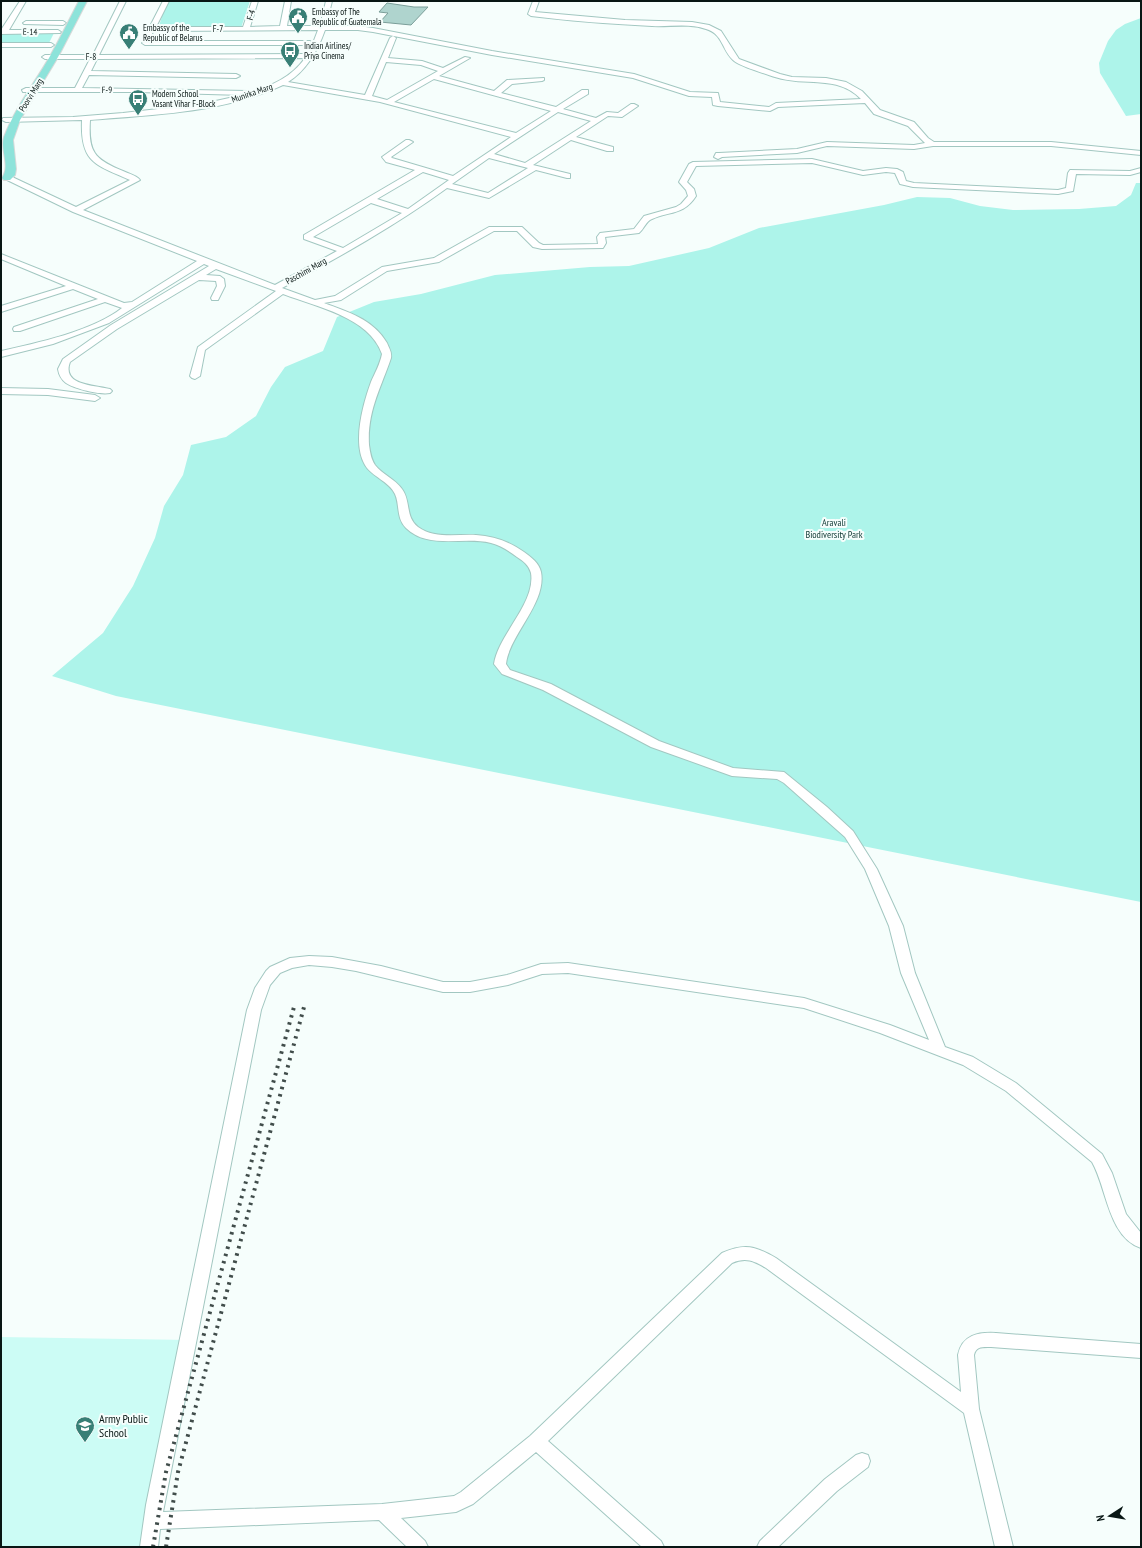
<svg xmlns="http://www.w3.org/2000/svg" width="1142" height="1548" font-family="'PT Sans Narrow',sans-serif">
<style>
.built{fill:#ccfcf5}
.green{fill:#adf4ea}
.building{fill:#afd4ce;stroke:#7b9e99}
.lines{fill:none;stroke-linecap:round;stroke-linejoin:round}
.minor-casing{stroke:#a2c7c1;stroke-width:2}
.major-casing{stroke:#d7dad9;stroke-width:2}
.minor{fill:#fff;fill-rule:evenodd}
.major{fill:#8de3da;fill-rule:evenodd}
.rail{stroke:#414d4b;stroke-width:4;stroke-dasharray:2.5 5;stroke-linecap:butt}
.labels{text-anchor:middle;stroke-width:4;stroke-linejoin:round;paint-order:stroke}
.far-poi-label{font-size:9px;fill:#081614;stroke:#f6fefc;text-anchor:start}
.far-street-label{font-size:9px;fill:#081614;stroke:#f6fefc}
.park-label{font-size:10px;fill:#113a35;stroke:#f6fefc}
.near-poi-label{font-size:12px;fill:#081614;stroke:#f6fefc;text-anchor:start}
</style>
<rect width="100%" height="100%" fill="#f6fefc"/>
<polygon class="built" points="1,1337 189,1340 149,1547 1,1547"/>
<g class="green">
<polygon points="167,1 250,1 241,28 158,29"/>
<polygon points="1141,18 1141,114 1126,116 1100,73 1099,63 1108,41 1116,30 1125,24"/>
<polygon points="1,32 54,33 49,43 1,43"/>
<polygon points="1136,183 1141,183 1141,902 116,696 52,676 103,633 133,586 155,538 164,506 183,475 191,445 226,437 256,416 271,387 285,367 323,351 337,317 374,302 421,294 495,275 590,267 629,266 709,248 759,228 884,205 917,197 950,198 980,206 1013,210 1079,209 1116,206 1131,195"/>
</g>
<polygon class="building" points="387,3 414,7 428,7 411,25 380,22 388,13 379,12"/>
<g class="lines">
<g class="minor-casing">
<g id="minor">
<polygon points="20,1 26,1 9,30 58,30 61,32 60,33 1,34 1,30"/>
<path d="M120 1H126L99 55 303 54 306 55 312 45H145L142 43 145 41H310L313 43 318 30 154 31 151 35 146 34 163 1H169L156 27H243L252 1H258L250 27 280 26 285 1H291L287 26H320L326 1H332L326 26H358L373 28 492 51 634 74 690 92 718 93 720 102 769 107 776 103 861 99C837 74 804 87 775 77 766 74 739 66 733 60 722 50 723 34 706 29 689 23 670 27 652 26 612 24 571 21 531 16L528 14 533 1H539L535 12 625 20 692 22 709 25 721 31 739 59 780 74 792 77 826 78 846 82 862 91 880 110 914 122 928 138 934 142H1051L1141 151V155L1051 146H933L914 149 827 146 797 153 722 157 718 159 714 157 716 153H719L797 149 827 142 914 145 925 143 908 126 874 114 865 103 778 107 770 111 718 106 713 105 712 97 689 96 633 78 492 55 373 32 358 30H325C318 50 307 70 288 82L365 95 390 38 393 36 396 38 388 58 422 61 443 68 465 57 470 58 439 76 494 91 507 80 544 78V80L542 81 512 84 501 93 556 107 582 90H588V94L563 109 596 118 607 112 618 113 631 104H634L638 106 622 117 608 116 576 137 613 147V151H607L571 140 533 165 570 174V178H567L536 170 489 198 447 188C395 226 339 257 282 288L315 300 335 296 382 267 434 258 489 227H522L539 243 543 245 598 244 597 237 600 233 634 229 644 216 676 207 681 204 688 196 686 190 679 182 689 164 693 162 812 159 863 171 886 168 897 169 903 172 906 181 914 183 1058 190 1066 188 1068 173 1070 170 1130 171 1141 168V172L1130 175 1076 174 1073 191 1058 194 913 187 900 184 895 173 886 172 863 175 812 163 696 166 687 182 694 189 696 196C684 215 670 211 652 219 646 221 644 229 639 233L605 237 606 243 603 248 542 249 533 247 517 231H494L439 262 387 271 341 300 324 303C348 312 373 319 387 343 389 348 392 352 391 358 381 388 367 411 369 445 370 452 371 459 375 465 382 474 395 479 402 489 411 501 405 517 418 527 434 539 457 534 476 535 494 536 510 542 524 552 531 557 539 563 541 572 547 603 509 635 506 664L510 670 551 684 659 741 733 768 784 772 827 807 853 831 877 869 903 926 915 973 945 1047 973 1057 1016 1083 1102 1154 1112 1173 1126 1214 1141 1233V1248C1108 1237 1107 1188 1092 1162L1006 1091 963 1065 880 1033 804 1008 568 973 542 974 508 985 470 992H443L356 971 332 967 309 965 292 968 280 973 270 985 261 1010 163 1512 382 1504 454 1496 461 1492 530 1436 722 1253C745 1243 755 1246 776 1258L961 1392 958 1355C962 1335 978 1332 996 1333L1141 1344V1358L991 1347C983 1347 976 1346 974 1355L979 1409 1013 1547H995L964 1413 766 1268C754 1261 746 1257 732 1263L548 1441 661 1541 664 1547H642L536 1452 473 1504 456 1512 401 1518 425 1541 428 1547H407L379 1520 160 1529 158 1547H140L146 1505 247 1010 255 988 266 971 270 967 290 958 309 956 332 957 381 966 443 982H470L507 975 541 964 568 963 804 998 890 1025 929 1040 901 973 889 926 865 869 845 837 784 783 777 779 732 776 651 747 543 690 502 674 494 664C498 635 536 603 531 573 529 565 523 561 517 557 509 551 500 545 491 543 464 536 428 550 406 528 396 518 400 505 395 494 389 481 372 477 365 465 352 443 363 404 371 382 375 373 380 364 382 354 369 317 317 307 283 294L205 350 200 376 195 379 192 378 190 376 198 347 276 291 216 269 206 275 220 276 224 279 225 286 218 300H212L211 298 217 286 216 281 199 280 117 329 70 362C61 386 96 385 110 389L112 391 110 393C100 395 75 389 66 383 61 379 59 375 58 369L63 359 111 325 209 266 204 264 109 323 53 344 1 357V351C37 343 93 331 122 308L105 302 20 331H14L13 329 14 327 98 299 73 289 1 312V306L66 286 1 259V254L124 303 132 302 197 261 73 212 3 178 4 176H10L76 207 130 180C96 165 80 163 82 120L6 122 2 120 3 118 73 117 123 113 202 104 243 95 138 92H23L22 90 26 88H75L90 59H45L42 57 45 55H93ZM305 58C291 78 272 85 250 93L247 91 82 88 89 75 236 78 240 76 236 74 91 71 97 59ZM386 62 421 65 438 71 387 100 372 96ZM434 79 551 111 516 133 394 102ZM283 85 380 102 511 137 453 176 392 158 391 157 413 142 409 140H406L382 157 386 162 415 170 304 235V239L337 251 275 285 83 210 140 180C136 175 129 174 123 171 94 159 88 152 90 120 153 115 224 113 283 85ZM558 112 591 121 525 163 494 154ZM489 158 528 168 488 193 452 184ZM423 172 449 180 408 209 377 199ZM371 203 402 213 343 248 313 237Z"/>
<polygon points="26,21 63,21 66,23 63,25 24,24 23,23"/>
<polygon points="1,43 51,43 54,45 51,47 1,47"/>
<polygon points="1,388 48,389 95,395 100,398 95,401 48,395 1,394"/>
<polygon points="862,1453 868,1455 870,1461 868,1467 837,1491 778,1547 757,1547 760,1541 825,1479 856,1455"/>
</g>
</g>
<g class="major-casing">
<path id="major" d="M79 1H87L58 57 20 120 13 140 16 169 15 175 10 180H4L2 178C11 166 0 150 4 137 15 108 34 84 49 58 60 39 69 20 79 1Z"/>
</g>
<use href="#minor" class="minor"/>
<use href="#major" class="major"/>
<g class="rail">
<polyline points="153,1547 166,1472 294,1007"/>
<polyline points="166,1547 178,1472 304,1007"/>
</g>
</g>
<defs>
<g id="civic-pin" transform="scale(1)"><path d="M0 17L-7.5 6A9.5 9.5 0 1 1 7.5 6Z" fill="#387f76" stroke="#f6fefc"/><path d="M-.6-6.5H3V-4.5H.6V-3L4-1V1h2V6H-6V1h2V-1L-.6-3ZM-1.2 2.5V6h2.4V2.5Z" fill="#fff"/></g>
<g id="bus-pin" transform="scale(1)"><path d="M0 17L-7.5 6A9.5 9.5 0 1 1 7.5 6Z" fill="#387f76" stroke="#f6fefc"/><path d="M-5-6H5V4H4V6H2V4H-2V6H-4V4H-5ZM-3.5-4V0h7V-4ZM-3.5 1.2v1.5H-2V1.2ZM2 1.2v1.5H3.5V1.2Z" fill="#fff"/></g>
<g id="school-pin" transform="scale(1)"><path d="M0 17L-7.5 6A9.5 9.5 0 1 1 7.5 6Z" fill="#387f76" stroke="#f6fefc"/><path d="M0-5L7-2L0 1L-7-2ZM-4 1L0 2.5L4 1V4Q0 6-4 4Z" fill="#fff"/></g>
</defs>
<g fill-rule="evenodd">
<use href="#civic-pin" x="298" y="17"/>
<use href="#civic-pin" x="129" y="33"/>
<use href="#bus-pin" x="290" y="51"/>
<use href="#bus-pin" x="138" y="99"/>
<use href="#school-pin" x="85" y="1426"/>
</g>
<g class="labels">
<g class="far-poi-label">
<text x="312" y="15">Embassy of The<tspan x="312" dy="10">Republic of Guatemala</tspan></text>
<text x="143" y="31">Embassy of the<tspan x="143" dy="10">Republic of Belarus</tspan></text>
<text x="304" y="49">Indian Airlines/<tspan x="304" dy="10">Priya Cinema</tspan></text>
<text x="152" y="97">Modern School<tspan x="152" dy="10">Vasant Vihar F-Block</tspan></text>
</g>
<g class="far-street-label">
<text transform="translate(251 15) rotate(-74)" y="3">F-4</text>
<text x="218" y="32">F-7</text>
<text transform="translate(30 32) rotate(1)" y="3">E-14</text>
<text x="91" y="60">F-8</text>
<text transform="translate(107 90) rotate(-1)" y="3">F-9</text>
<text transform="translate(252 93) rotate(-19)" y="3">Munirka Marg</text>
<text transform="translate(31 95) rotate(-58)" y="3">Poorvi Marg</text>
<text transform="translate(306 271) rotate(-29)" y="3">Paschimi Marg</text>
</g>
<g class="park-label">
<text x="834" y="526">Aravali<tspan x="834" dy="12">Biodiversity Park</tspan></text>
</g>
<g class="near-poi-label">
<text x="99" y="1423">Army Public<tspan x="99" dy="14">School</tspan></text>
</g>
</g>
<rect width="1142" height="1548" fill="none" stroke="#081614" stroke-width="4"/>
<g transform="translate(1110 1516) rotate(258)" stroke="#f6fefc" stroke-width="3" paint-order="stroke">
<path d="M0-3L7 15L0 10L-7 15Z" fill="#081614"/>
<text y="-6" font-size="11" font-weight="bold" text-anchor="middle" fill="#081614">N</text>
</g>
</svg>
